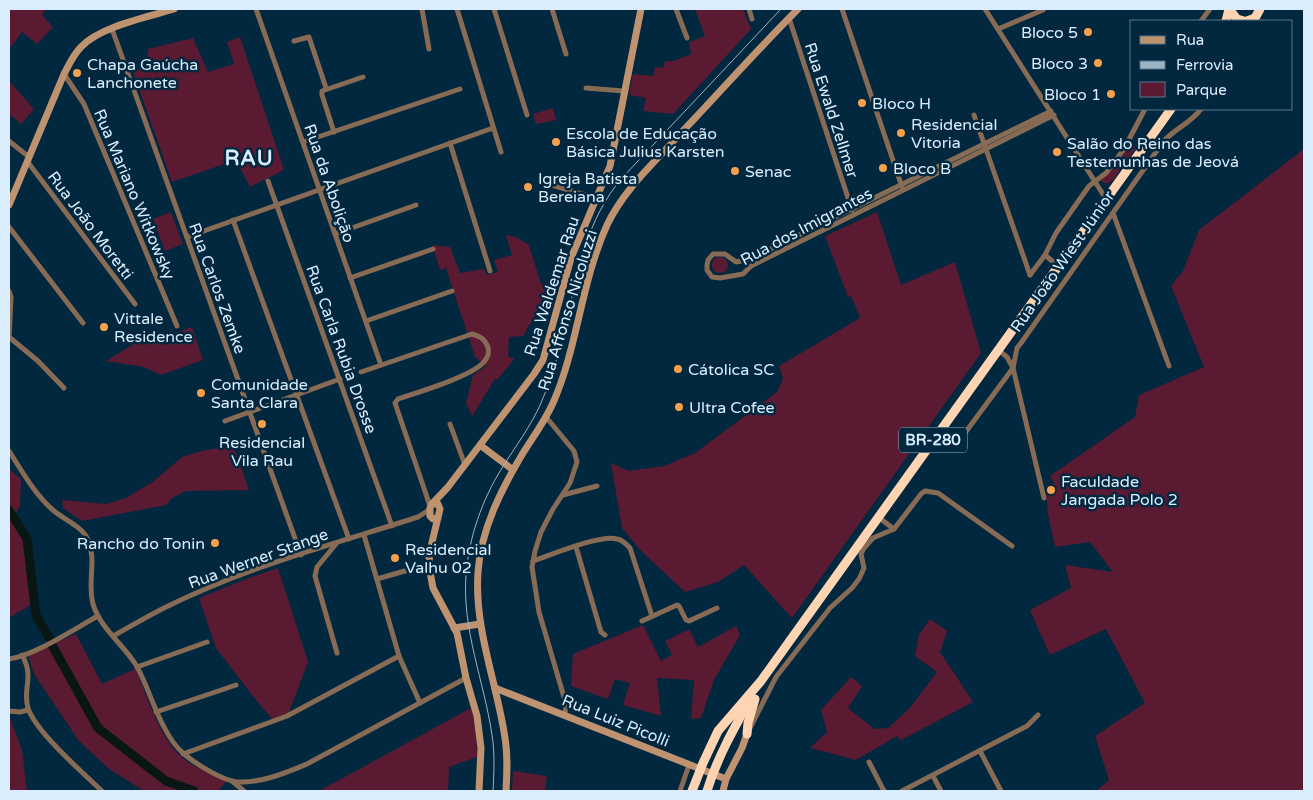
<svg xmlns="http://www.w3.org/2000/svg" width="1313" height="800" font-family="'Varela Round',sans-serif">
<style>
.green{fill:#5a1a32}
.lines{fill:none;stroke-linecap:round;stroke-linejoin:round}
.river{stroke:#081714;stroke-width:9}
.street{stroke:#876b55;stroke-width:5}
.secondary{stroke:#bf936f;stroke-width:7}
.highway{stroke:#fed4b3;stroke-width:9}
.rail{stroke:#9ab3c5;stroke-width:1}
.poi-dot{fill:#f9a04d;stroke:#02283f;stroke-width:2}
.labels{text-anchor:middle;stroke-width:5;stroke-linejoin:round;paint-order:stroke}
.shield{fill:#02283f;stroke:#98b2c4;stroke-width:1}
.shield-label{font-size:15px;font-weight:bold;fill:#d9edfd}
.poi-label{font-size:16px;fill:#d9edfd;stroke:#02283f;text-anchor:start}
.street-label{font-size:16px;fill:#d9edfd;stroke:#02283f}
.district-label{font-size:21px;font-weight:bold;letter-spacing:1px;fill:#d9edfd;stroke:#02283f}
</style>
<rect width="100%" height="100%" fill="#02283f"/>
<g class="green">
<polygon points="9,9 46,9 42,15 53,27 37,44 22,32 9,49"/>
<polygon points="695,9 743,9 751,29 673,114 643,111 646,98 629,95 633,74 653,76 655,67 663,68 665,61 674,61 691,54 689,42 705,36"/>
<polygon points="240,37 284,170 250,187 236,160 172,182 133,72 147,66 148,49 193,38 208,72 234,64 227,42"/>
<polygon points="9,81 34,109 21,124 9,114"/>
<polygon points="553,108 556,120 536,124 533,114"/>
<path d="M1128 143 1136 148 1112 181 1108 183H1103L1101 180C1111 171 1126 156 1128 143Z"/>
<polygon points="1304,149 1304,791 1096,791 1109,780 1095,736 1145,703 1106,629 1050,655 1030,610 1071,588 1065,565 1113,572 1090,542 1055,547 1048,514 1046,492 1054,483 1050,476 1135,417 1139,395 1204,367 1171,286 1183,271 1199,230"/>
<polygon points="171,212 183,244 165,251 153,219"/>
<polygon points="877,212 901,285 955,262 981,353 792,618 744,565 718,582 685,592 641,551 622,528 611,463 628,471 664,466 695,453 777,392 783,379 779,366 860,318 851,296 848,297 825,236"/>
<path d="M506 235 516 237 529 245 541 284 557 283 549 316 537 313C533 322 526 327 524 336L509 337 508 356 514 359 497 380 495 379 472 416 466 403 473 375 486 366 475 357 446 268 440 270 432 245 450 247 460 273 484 269 487 275 498 272 494 260 512 255Z"/>
<circle cx="720" cy="265" r="8"/>
<polygon points="192,327 203,360 161,375 144,367 106,361 155,331 160,338"/>
<polygon points="219,448 235,450 249,490 186,491 172,498 166,505 82,521 63,508 62,500 106,504 126,498 154,481 182,457 201,451"/>
<polygon points="9,469 21,479 20,506 13,517 27,539 35,602 9,618"/>
<polygon points="278,568 308,662 288,715 272,719 252,695 216,648 199,598 251,577"/>
<polygon points="930,619 947,631 940,652 973,702 901,740 897,736 856,760 810,748 827,732 821,710 851,677 862,686 848,708 874,729 888,728 910,708 937,672 915,656 919,635"/>
<polygon points="643,625 661,661 672,655 665,641 689,629 698,647 736,626 740,635 714,680 701,718 691,719 694,680 657,678 661,716 623,705 630,683 615,679 608,699 571,686 573,654"/>
<path d="M76 634 102 684 135 669C148 697 157 732 179 755 192 767 211 774 227 781L218 791H144L109 769 79 741 34 674 28 655Z"/>
<polygon points="471,708 476,727 477,757 449,767 448,791 319,791"/>
<polygon points="9,715 22,750 27,791 9,791"/>
<polygon points="513,771 547,776 545,790 561,791 512,791"/>
</g>
<g class="lines">
<g class="river">
<polyline points="9,510 27,539 36,615 49,638"/>
<polyline points="52,645 98,728 166,781 194,791"/>
</g>
<g class="street">
<polyline points="256,9 381,365"/>
<polyline points="422,9 429,49"/>
<polyline points="457,9 501,152"/>
<polyline points="494,9 527,115"/>
<polyline points="552,9 566,54"/>
<polyline points="676,9 687,38"/>
<polyline points="749,9 752,19"/>
<polyline points="842,9 902,187"/>
<polyline points="985,9 1106,199"/>
<polyline points="789,18 852,210"/>
<polyline points="1201,21 1210,9"/>
<polyline points="112,29 301,555"/>
<polyline points="998,29 1043,10"/>
<polyline points="294,41 309,37 326,88"/>
<polyline points="64,74 84,104 177,326"/>
<polyline points="586,88 624,91"/>
<polyline points="1051,111 750,259 736,262 725,254 713,254 708,260 707,265 707,270 712,277 720,278 743,274 751,266 1054,115"/>
<polyline points="974,115 1030,275"/>
<polyline points="334,132 322,95 322,91 363,77"/>
<polyline points="9,141 29,157"/>
<polyline points="303,142 460,89"/>
<polyline points="450,143 490,271"/>
<polyline points="27,161 135,304"/>
<polyline points="268,181 392,526"/>
<polyline points="548,184 596,198"/>
<polyline points="1113,213 1169,366"/>
<polyline points="233,220 349,539"/>
<polyline points="9,227 83,323"/>
<polyline points="335,234 416,205"/>
<polyline points="187,237 493,128"/>
<polyline points="1045,255 1058,266"/>
<polyline points="1030,275 1045,255 1056,233 1089,186 1106,173 1124,149 1145,109"/>
<polyline points="350,278 433,249"/>
<polyline points="9,291 11,297 9,339"/>
<polyline points="366,321 452,291"/>
<polyline points="9,337 38,361 64,388"/>
<polyline points="998,350 1007,357 1013,368 1044,498"/>
<path d="M361 372 472 334C479 336 484 338 487 345 490 351 488 358 483 363 469 377 419 392 398 399L395 403 430 506"/>
<polyline points="546,417 574,451 577,462 570,483 553,509 541,532 535,551 532,567 539,612 566,704 565,714"/>
<polyline points="225,421 340,379"/>
<polyline points="450,424 465,465"/>
<path d="M959 441 1013 368 1017 348 1021 343 1163 142C1174 129 1191 123 1201 109"/>
<path d="M9 451C22 471 35 495 54 511 65 520 83 527 88 540 97 560 87 583 93 604 100 628 123 644 136 665 147 684 153 707 164 727 169 737 176 747 184 754 196 764 223 781 238 782 262 783 285 773 307 764L466 678"/>
<polyline points="563,495 597,486"/>
<polyline points="878,517 894,529"/>
<polyline points="364,535 399,656 420,703"/>
<polyline points="336,544 317,567 315,576 337,653"/>
<polyline points="576,547 601,632 605,635"/>
<path d="M533 561C551 555 601 534 617 539 623 540 626 544 630 548L652 616"/>
<polyline points="377,579 429,564"/>
<polyline points="642,621 677,605 679,606 686,620 689,621 717,608"/>
<path d="M113 636C131 626 148 616 166 607 246 567 334 544 418 517L429 510"/>
<path d="M22 655C35 678 22 689 28 708 35 731 84 774 102 791"/>
<path d="M9 659C36 655 74 629 98 616"/>
<polyline points="137,667 207,642"/>
<polyline points="9,711 20,712 28,710"/>
<polyline points="156,712 236,685"/>
<polyline points="749,730 776,677 830,608 852,588 859,579 864,568 861,554 864,548 873,538 894,529 921,494 925,491 938,493 1012,546"/>
<polyline points="980,751 1001,791"/>
<polyline points="183,754 287,716 399,656"/>
<polyline points="869,762 884,791"/>
<polyline points="933,776 941,791"/>
<polyline points="232,781 244,791"/>
<polyline points="680,791 689,765"/>
<polyline points="902,791 1027,726 1038,715"/>
</g>
<g class="secondary">
<path d="M9 205 64 74C69 65 73 55 81 47 99 27 147 17 174 9"/>
<polyline points="480,445 513,470"/>
<polyline points="432,504 448,487 534,374 543,360 571,258 610,166 641,9"/>
<polyline points="438,518 433,519 430,516 430,508 432,504 438,504 440,509 429,555 430,572 433,588 457,633 466,678 477,716 481,748 479,791"/>
<polyline points="454,628 480,624"/>
<polyline points="495,688 726,779"/>
<path d="M506 791C507 773 508 756 505 738 497 683 474 629 478 572 481 529 501 490 523 453 533 437 545 421 553 403 578 346 581 282 607 225 624 189 656 161 682 132 721 91 758 49 798 9"/>
<polyline points="723,791 726,779 742,748 747,734"/>
</g>
<g class="highway">
<polyline points="1229,9 1237,19 1244,21"/>
<polyline points="1226,21 1229,9"/>
<polyline points="1247,21 1255,18 1260,9"/>
<polyline points="747,734 748,723 755,699"/>
<polyline points="692,791 703,763 718,731 761,681 1171,109"/>
<path d="M707 791C717 758 734 728 751 698"/>
</g>
<path class="rail" d="M493 791C494 772 495 753 492 735 484 681 462 630 466 575 469 537 482 500 502 468 515 447 531 426 541 403 563 354 569 298 585 247 593 222 605 198 622 178L781 9"/>
</g>
<g class="poi-dot">
<circle cx="1088" cy="32" r="5"/>
<circle cx="1098" cy="63" r="5"/>
<circle cx="77" cy="73" r="5"/>
<circle cx="1111" cy="94" r="5"/>
<circle cx="862" cy="103" r="5"/>
<circle cx="901" cy="133" r="5"/>
<circle cx="556" cy="142" r="5"/>
<circle cx="1057" cy="152" r="5"/>
<circle cx="883" cy="168" r="5"/>
<circle cx="735" cy="171" r="5"/>
<circle cx="528" cy="187" r="5"/>
<circle cx="104" cy="327" r="5"/>
<circle cx="678" cy="369" r="5"/>
<circle cx="201" cy="393" r="5"/>
<circle cx="679" cy="407" r="5"/>
<circle cx="262" cy="424" r="5"/>
<circle cx="1051" cy="490" r="5"/>
<circle cx="215" cy="543" r="5"/>
<circle cx="395" cy="558" r="5"/>
</g>
<g class="labels">
<rect class="shield" x="899" y="427.5" width="68" height="25" rx="4"/>
<g class="shield-label">
<text x="933" y="445">BR-280</text>
</g>
<g class="poi-label">
<text x="1078" y="38" text-anchor="end">Bloco 5</text>
<text x="1088" y="69" text-anchor="end">Bloco 3</text>
<text x="87" y="70">Chapa Gaúcha<tspan x="87" dy="18">Lanchonete</tspan></text>
<text x="1101" y="100" text-anchor="end">Bloco 1</text>
<text x="872" y="109">Bloco H</text>
<text x="911" y="130">Residencial<tspan x="911" dy="18">Vitoria</tspan></text>
<text x="566" y="139">Escola de Educação<tspan x="566" dy="18">Básica Julius Karsten</tspan></text>
<text x="1067" y="149">Salão do Reino das<tspan x="1067" dy="18">Testemunhas de Jeová</tspan></text>
<text x="893" y="174">Bloco B</text>
<text x="745" y="177">Senac</text>
<text x="538" y="184">Igreja Batista<tspan x="538" dy="18">Bereiana</tspan></text>
<text x="114" y="324">Vittale<tspan x="114" dy="18">Residence</tspan></text>
<text x="688" y="375">Cátolica SC</text>
<text x="211" y="390">Comunidade<tspan x="211" dy="18">Santa Clara</tspan></text>
<text x="689" y="413">Ultra Cofee</text>
<text x="262" y="448" text-anchor="middle">Residencial<tspan x="262" dy="18">Vila Rau</tspan></text>
<text x="1061" y="487">Faculdade<tspan x="1061" dy="18">Jangada Polo 2</tspan></text>
<text x="205" y="549" text-anchor="end">Rancho do Tonin</text>
<text x="405" y="555">Residencial<tspan x="405" dy="18">Valhu 02</tspan></text>
</g>
<g class="street-label">
<text transform="translate(832 110) rotate(72)" y="6">Rua Ewald Zellmer</text>
<text transform="translate(330 183) rotate(71)" y="6">Rua da Abolição</text>
<text transform="translate(135 194) rotate(67)" y="6">Rua Mariano Witkowsky</text>
<text transform="translate(91 225) rotate(53)" y="6">Rua João Moretti</text>
<text transform="translate(806 226) rotate(-28)" y="6">Rua dos Imigrantes</text>
<text transform="translate(1062 261) rotate(-55)" y="6">Rua João Wiest Júnior</text>
<text transform="translate(551 286) rotate(-72)" y="6">Rua Waldemar Rau</text>
<text transform="translate(218 288) rotate(70)" y="6">Rua Carlos Zemke</text>
<text transform="translate(567 310) rotate(-73)" y="6">Rua Affonso Nicoluzzi</text>
<text transform="translate(342 349) rotate(70)" y="6">Rua Carla Rubia Drosse</text>
<text transform="translate(258 558) rotate(-20)" y="6">Rua Werner Stange</text>
<text transform="translate(616 720) rotate(22)" y="6">Rua Luiz Picolli</text>
</g>
<g class="district-label">
<text x="249" y="165">RAU</text>
</g>
</g>
<rect width="1313" height="800" fill="none" stroke="#d9edfd" stroke-width="20"/>
<rect x="1130" y="20" width="162" height="90" fill="#02283f" stroke="#58778b"/>
<rect x="1140" y="36" width="25" height="8" fill="#bf936f" stroke="#58778b"/>
<text x="1176" y="45" font-size="15" fill="#d9edfd">Rua</text>
<rect x="1140" y="61" width="25" height="8" fill="#9ab3c5" stroke="#58778b"/>
<text x="1176" y="70" font-size="15" fill="#d9edfd">Ferrovia</text>
<rect x="1140" y="82" width="25" height="15" fill="#5a1a32" stroke="#58778b"/>
<text x="1176" y="95" font-size="15" fill="#d9edfd">Parque</text>
</svg>
